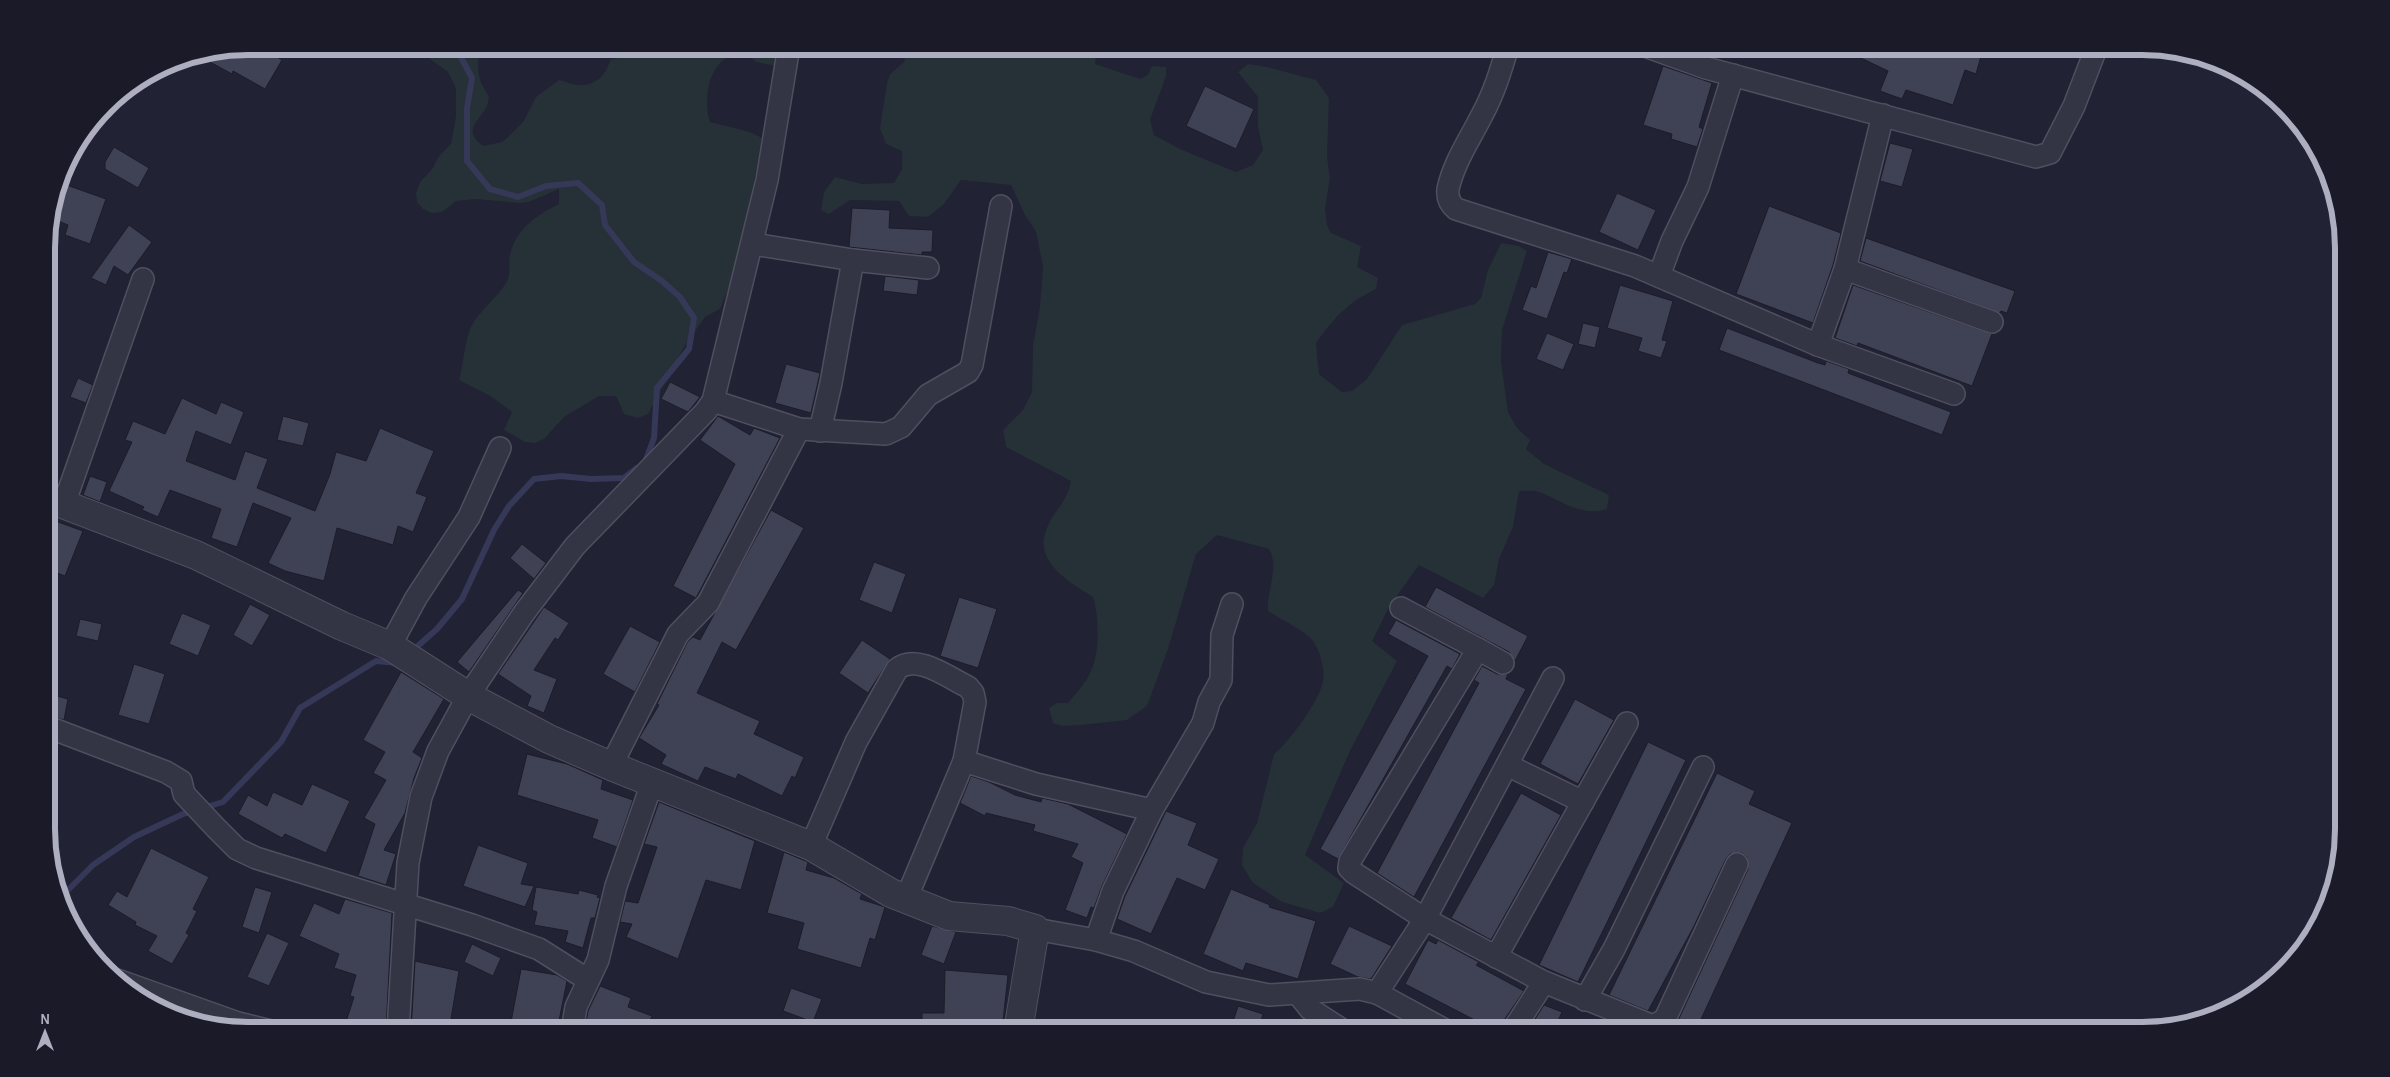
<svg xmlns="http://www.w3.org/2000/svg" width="2390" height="1077" font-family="'Alegreya Sans',sans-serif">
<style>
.green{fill:#263037}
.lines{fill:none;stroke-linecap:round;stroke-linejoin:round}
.stream{stroke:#363858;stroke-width:6}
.building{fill:#3f4154;stroke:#1c1c2a}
.minor-casing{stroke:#4f4f5f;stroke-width:24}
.tertiary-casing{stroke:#4f4f5f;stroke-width:30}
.minor{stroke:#343544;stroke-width:21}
.tertiary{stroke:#343544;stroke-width:28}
.rim{fill:none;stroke:#aeaec1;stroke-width:6}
</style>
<rect width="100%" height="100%" fill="#212233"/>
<g class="green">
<path d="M430 46H480C477 69 476 77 489 96 488 100 488 105 486 108 477 123 463 131 483 146L502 142 509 136 523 122 536 97 559 80C566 81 572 85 578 85 597 86 605 75 611 59 620 58 630 57 640 56 655 56 666 62 676 46H779L777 66 756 62 748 54C744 54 736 53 732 55 708 64 703 101 710 122L750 132 762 138 744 234 732 279 720 309 705 317 684 347 648 414 638 418 624 414 616 396H599L564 417 544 439 535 443 525 442 504 430 512 412 492 397 459 380C463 365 465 340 471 327 480 309 497 299 507 281 511 273 508 265 510 255 516 229 536 215 559 204V189L529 202 520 203 475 199 456 201 442 212 432 213 423 209 417 202 416 193 420 182 433 168 438 157 451 144 456 116V89L452 80 448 72 430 59Z"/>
<path d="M908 46H1097L1095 64 1140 79 1148 75 1152 66 1166 67V76L1150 120 1154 135 1180 149 1236 172 1253 165 1263 150 1258 127V97L1238 72 1248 64 1267 67 1316 80 1329 98 1327 157 1330 178 1325 208 1327 225 1331 233 1361 246 1357 267 1378 278 1376 289C1347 303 1335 317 1316 343L1319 374 1342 392 1352 391 1367 379 1402 325 1475 304 1481 298 1488 270 1501 243 1519 246 1527 251 1502 330 1501 362 1508 412 1517 428 1530 440 1526 449 1544 464 1609 495 1607 509C1581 517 1562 501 1539 492 1534 490 1525 491 1519 491L1513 527 1499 559 1494 585 1483 598 1419 565 1389 607 1372 641 1397 661 1349 753 1305 855 1344 883 1333 907 1320 913 1282 902 1253 883 1242 865 1243 848 1257 823 1274 754C1289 742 1320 700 1323 681 1325 670 1320 650 1313 641 1304 630 1281 620 1268 611 1266 589 1280 570 1269 549L1217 535 1196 554 1168 649 1147 706 1127 720 1081 725 1062 726 1053 723 1049 708 1057 703H1068C1076 693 1086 683 1091 671 1100 652 1099 616 1093 597 1069 582 1032 561 1047 528 1055 508 1066 505 1071 481L1006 447 1003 430 1023 410 1032 392 1033 345 1040 306 1043 267 1036 232 1025 215 1011 185 961 180 944 204 928 217 909 216 899 201 850 200 829 214 821 210 824 192 835 177 862 184 894 183 902 169V151L886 144 880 128 887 83 890 74 904 62Z"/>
</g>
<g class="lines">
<g class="stream">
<polyline points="455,46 472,78 467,108 467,161 490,189 518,197 546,186 578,183 602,205 605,225 634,262 662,281 680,297 694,318 689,349 657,388 654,438 645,462"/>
<polyline points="411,652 437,629 462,599 494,530 509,506 534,479 561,476 591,479 624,478 637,468"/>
<polyline points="60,898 93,865 134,837 183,814 223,802 281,742 300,708 376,661 398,663"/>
</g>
</g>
<g class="building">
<polygon points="259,46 282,60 265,89 233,71 232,74 199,56"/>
<polygon points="1836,46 1877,46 1897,56 1900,46 1949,46 1981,56 1976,74 1965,70 1953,105 1906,90 1902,99 1880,91 1888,71"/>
<polygon points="1663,66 1712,83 1699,127 1703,129 1697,147 1671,139 1672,134 1643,125"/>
<polygon points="1205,86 1254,109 1236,149 1186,126"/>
<polygon points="1890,143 1913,149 1902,187 1880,181"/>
<polygon points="114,147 149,168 138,188 105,169 105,162"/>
<polygon points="61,183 106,199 90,244 65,235 68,225 51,218"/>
<polygon points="1617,193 1656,210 1638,250 1599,232"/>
<polygon points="1769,206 1841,233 1833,265 1813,323 1736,294"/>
<polygon points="852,208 890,210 889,228 933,230 932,252 922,252 922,255 849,247"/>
<polygon points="129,225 152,242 128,275 114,266 106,285 91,278"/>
<polygon points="1866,238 2015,291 2007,313 2001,311 2000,313 1860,261"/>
<polygon points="1548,252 1572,259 1567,273 1564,272 1547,319 1522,310 1531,286 1536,288"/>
<polygon points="885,276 919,280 917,295 883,291"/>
<polygon points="1620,285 1673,301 1662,340 1667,341 1661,358 1638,351 1642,338 1607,328"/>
<polygon points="1853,285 1992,334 1972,386 1858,343 1857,346 1835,338"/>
<polygon points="1583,323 1600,327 1595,348 1578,344"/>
<polygon points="1727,328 1818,363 1825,365 1826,361 1849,369 1848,373 1951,412 1942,435 1719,350"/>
<polygon points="1547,333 1574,344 1563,370 1536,359"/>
<polygon points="786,364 820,373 811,413 775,403"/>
<polygon points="78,378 93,385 86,403 70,397"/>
<polygon points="670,382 700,397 688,412 661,399"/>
<polygon points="182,398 216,414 221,402 244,412 231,445 196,431 186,461 235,480 245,451 268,459 257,488 315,511 330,474 336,452 366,461 380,428 434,451 416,493 427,497 413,532 398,526 393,545 337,528 324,581 285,571 268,563 291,518 253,503 237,547 211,538 221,509 170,490 158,517 142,510 144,507 109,491 132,442 125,440 133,421 165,434"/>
<polygon points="283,416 309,423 303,446 277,440"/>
<polygon points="718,416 750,435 754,428 780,438 696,598 673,586 735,464 700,440"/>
<polygon points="90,476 107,482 100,502 83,495"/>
<polygon points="771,510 804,528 736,650 722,642 697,693 760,721 754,734 804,757 795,778 792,776 782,796 738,774 736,779 705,767 698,781 661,764 666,755 639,738 659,705 657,704 688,641 693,637 700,640"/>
<polygon points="47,518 83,531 65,576 47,569"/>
<polygon points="522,544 546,563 534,579 510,558"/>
<polygon points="874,562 906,574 892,613 859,600"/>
<polygon points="1436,587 1528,636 1515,661 1509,652 1425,607"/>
<polygon points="518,590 523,593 469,672 457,662"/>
<polygon points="959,597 997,609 978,668 940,656"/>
<polygon points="250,604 270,615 252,646 233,635"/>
<polygon points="544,607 569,623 558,640 555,638 534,670 557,679 544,713 527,706 531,696 498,674"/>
<polygon points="182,613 211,625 198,656 169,644"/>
<polygon points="80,619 102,624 98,641 76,636"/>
<polygon points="1396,620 1460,654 1452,669 1447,666 1338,859 1320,849 1428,656 1388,634"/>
<polygon points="630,626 660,642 635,692 603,674"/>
<polygon points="862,640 890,659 868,693 839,673"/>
<polygon points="134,664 165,674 149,724 118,715"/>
<polygon points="1482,666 1497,674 1508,674 1506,679 1526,689 1414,897 1377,873 1479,683 1474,680"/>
<polygon points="401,672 444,699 413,752 422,758 414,778 405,813 384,850 396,854 386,885 358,876 375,824 364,818 386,780 373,773 385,752 363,740"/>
<polygon points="53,695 68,699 64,720 48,715"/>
<polygon points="1575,699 1614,720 1578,784 1540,764"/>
<polygon points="1648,742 1686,760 1578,982 1539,965"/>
<polygon points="527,754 567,764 603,780 601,789 633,800 617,847 592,838 598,820 517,795"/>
<polygon points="1717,773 1755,791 1749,804 1792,823 1696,1030 1687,1030 1676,1025 1748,869 1747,857 1742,853 1730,854 1726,859 1693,928 1648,1011 1609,995"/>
<polygon points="971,776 989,782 1015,795 1041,802 1042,798 1068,804 1127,834 1102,886 1094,908 1091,907 1087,918 1065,910 1083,863 1071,857 1078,844 1033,831 1035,825 986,813 985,816 960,803"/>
<polygon points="312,784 350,801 326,853 285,834 282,838 238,814 248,795 267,806 273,792 302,805"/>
<polygon points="1521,793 1561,815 1491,940 1451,918"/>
<polygon points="659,802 755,841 741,890 706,880 678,959 626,937 632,924 620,922 625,901 638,903 657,847 644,844"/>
<polygon points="1166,811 1197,823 1188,845 1219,859 1205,890 1177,878 1151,934 1117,919 1125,896"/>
<polygon points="478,845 528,863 521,884 534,886 525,907 463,886"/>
<polygon points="151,848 209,877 193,909 197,911 186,933 189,935 172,964 148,951 157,936 135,925 136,922 108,905 117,891 127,897"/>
<polygon points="784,852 808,862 806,870 834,878 862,894 860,899 885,907 875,940 870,938 861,968 797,949 804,923 767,913"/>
<polygon points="255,887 272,892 259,933 242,927"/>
<polygon points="536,887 578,894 579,890 598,895 597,897 600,898 595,918 591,918 583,948 565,942 568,931 534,925 537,912 532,910"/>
<polygon points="1231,889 1270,905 1269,907 1316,921 1298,979 1246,963 1243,971 1203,954"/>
<polygon points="345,899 392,913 386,1031 343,1031 354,997 350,996 356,975 334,968 339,954 299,936 314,903 339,914"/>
<polygon points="932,926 956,932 944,964 921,955"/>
<polygon points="1349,926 1392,946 1371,979 1358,977 1330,964"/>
<polygon points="267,933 289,943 269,986 247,977"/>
<polygon points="1428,940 1436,944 1438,940 1479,962 1476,965 1524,991 1502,1023 1501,1030 1494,1030 1405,984"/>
<polygon points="472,944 501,958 493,976 464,962"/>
<polygon points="415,961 459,971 449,1031 411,1031"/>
<polygon points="521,969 557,975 567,981 557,1031 528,1031 510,1027"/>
<polygon points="945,970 1008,975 1002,1031 922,1031 922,1013 944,1013"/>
<polygon points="600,986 631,998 628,1007 652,1016 646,1031 604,1031 586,1023 588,1011"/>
<polygon points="791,988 822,999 813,1022 783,1011"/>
<polygon points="1544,1005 1562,1012 1554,1030 1528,1030"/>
<polygon points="1238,1006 1263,1014 1258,1031 1230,1031"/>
</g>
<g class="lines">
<g class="minor-casing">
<g id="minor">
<path d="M1508 46C1501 70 1494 93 1482 115 1470 139 1454 162 1448 189 1447 197 1450 204 1456 209L1635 266 1818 345 1954 394"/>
<polyline points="1645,46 1706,68 2036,157 2050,153 2074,106 2097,46"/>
<polyline points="753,244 853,260 928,268"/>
<polyline points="1845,269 1992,322"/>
<polyline points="1659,276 1672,241 1698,187 1733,75"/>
<polyline points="1818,345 1845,269 1883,115"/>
<polyline points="713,401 799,429 886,434 901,427 928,395 968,372 972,365 1001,206"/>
<polyline points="820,431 831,383 853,260"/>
<polyline points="64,504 143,279"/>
<polyline points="1401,608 1478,649 1350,861 1349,868 1354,873 1425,919 1544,982 1653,1026 1665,1019 1737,864"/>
<polyline points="390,646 416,598 469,517 500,448"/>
<polyline points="1478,649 1503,663"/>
<polyline points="48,727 166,772 181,781 184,794 216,828 237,849 256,858 472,925 539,949 588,980"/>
<polyline points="964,761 1036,784 1152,810 1113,891 1096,940"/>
<polyline points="1507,765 1583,802"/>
<polyline points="611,766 678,634 708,603 799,429"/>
<polyline points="1152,810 1203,723 1209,702 1221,680 1222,635 1232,604"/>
<path d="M811 846 856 742 897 669C917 653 949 678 968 687L973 693 975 702 964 761 906 899"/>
<polyline points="1035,929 1096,940 1134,951 1206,982 1269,995 1360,989 1377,993 1425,919 1553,678"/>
<polyline points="1496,957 1627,723"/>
<polyline points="117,980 238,1023 271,1031"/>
<polyline points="1377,993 1445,1030"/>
<polyline points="1298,994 1310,1009 1344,1031"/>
<polyline points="1585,1000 1614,949 1703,767"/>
<polyline points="1513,1030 1544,982"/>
<polyline points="398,1031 408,863 421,797 438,751 468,696 524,613 575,546 706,411 713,401 767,180 789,46"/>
<polyline points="572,1031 576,1007 598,960 616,886 652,783"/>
</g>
</g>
<g class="tertiary-casing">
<polyline id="tertiary" points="47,498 196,555 342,626 390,646 468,696 549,739 611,766 811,846 891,893 949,916 1008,921 1035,929 1018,1031"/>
</g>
<use href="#minor" class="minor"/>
<use href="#tertiary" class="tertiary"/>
</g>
<path d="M0 0H2390V1077H0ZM248 55H2142A193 193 0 0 1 2335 248V829A193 193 0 0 1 2142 1022H248A193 193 0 0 1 55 829V248A193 193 0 0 1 248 55Z" fill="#1a1a28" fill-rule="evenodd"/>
<path class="rim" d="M248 55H2142A193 193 0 0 1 2335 248V829A193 193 0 0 1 2142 1022H248A193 193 0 0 1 55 829V248A193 193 0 0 1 248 55Z"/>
<g transform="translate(45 1032)" stroke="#1a1a28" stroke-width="4" paint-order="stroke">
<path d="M0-4L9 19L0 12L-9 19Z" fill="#aeaec1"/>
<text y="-8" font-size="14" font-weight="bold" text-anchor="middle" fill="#aeaec1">N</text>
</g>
</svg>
